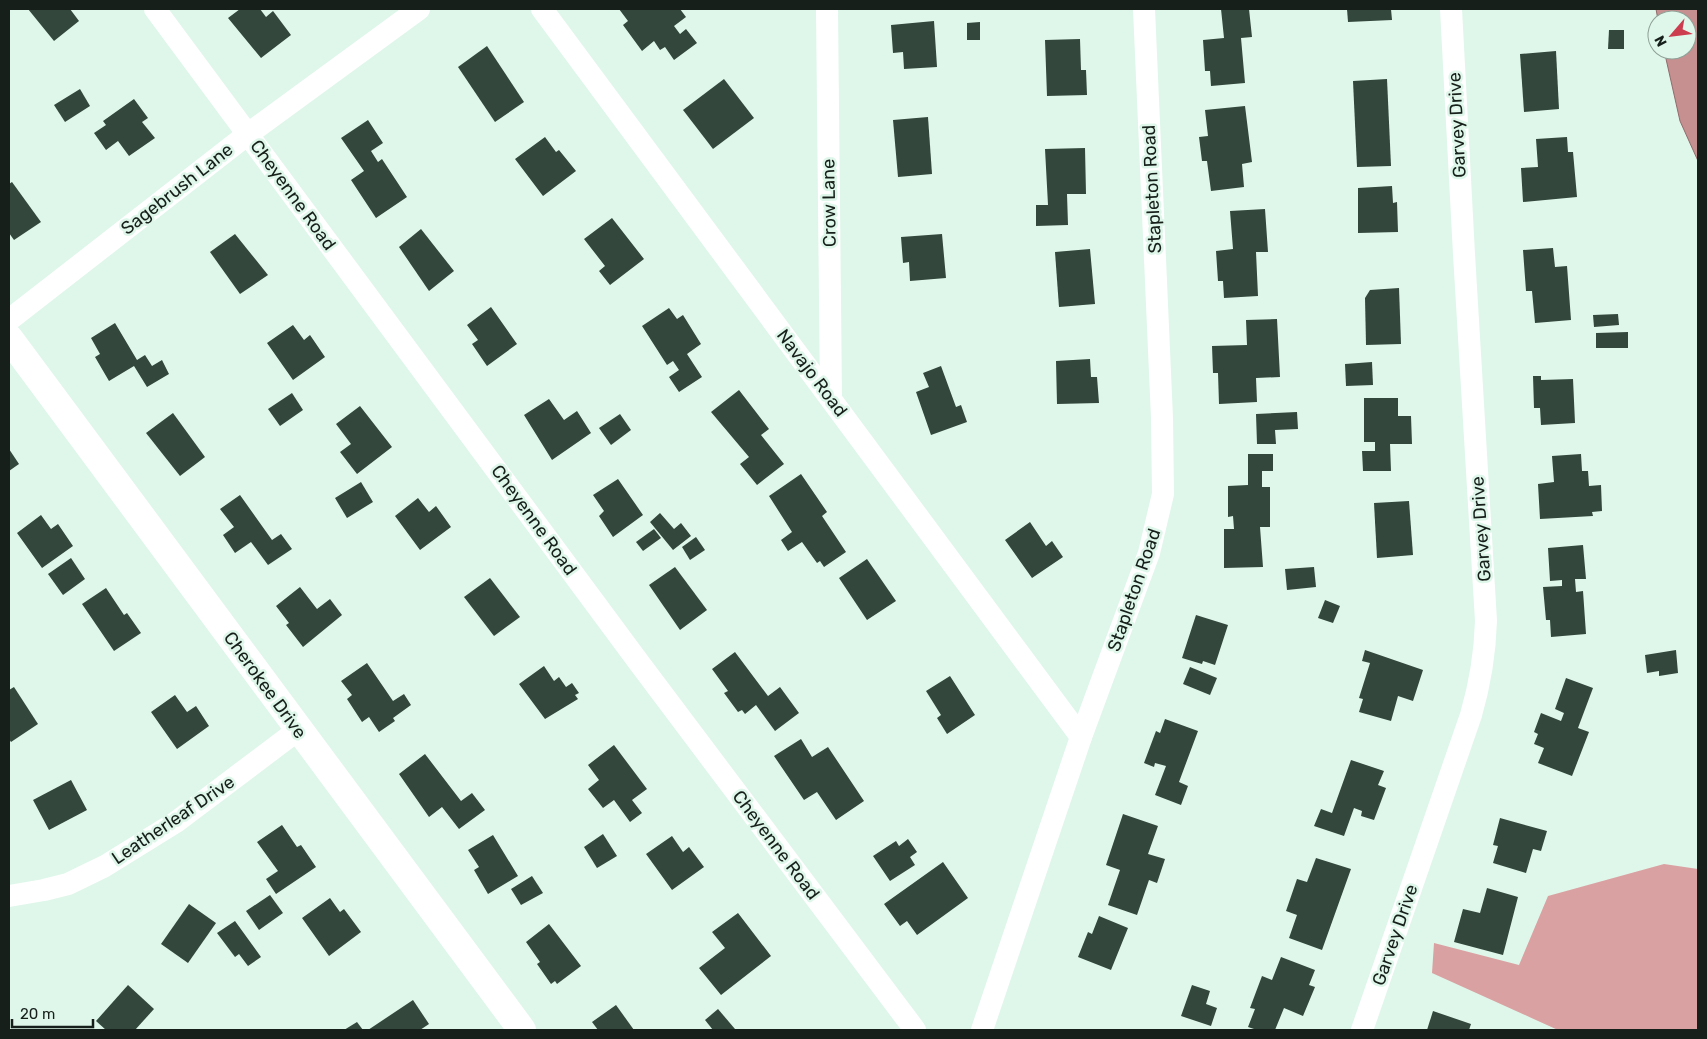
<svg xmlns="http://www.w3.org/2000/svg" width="1707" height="1039" font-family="Rubik,sans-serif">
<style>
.forest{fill:#daa1a2}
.water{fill:#c68f90;stroke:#916d6d}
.building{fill:#33473c}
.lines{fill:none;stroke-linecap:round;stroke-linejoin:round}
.street{stroke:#fff;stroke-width:22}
.secondary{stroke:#fff;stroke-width:28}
.labels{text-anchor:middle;stroke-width:5;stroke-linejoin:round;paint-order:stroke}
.street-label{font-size:18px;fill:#161f1a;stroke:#dff7ea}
</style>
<rect width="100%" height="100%" fill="#dff7ea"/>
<polygon class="forest" points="1664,864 1698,869 1698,1030 1558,1030 1432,973 1434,943 1519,965 1548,896"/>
<polygon class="water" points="1656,9 1698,9 1698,161 1680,121 1664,50 1687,50 1687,20 1658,20"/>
<g class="building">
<polygon points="28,9 70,9 79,21 54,41"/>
<polygon points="240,9 260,9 266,17 273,11 291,35 261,58 228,18"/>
<polygon points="619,9 680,9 686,17 674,26 680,34 686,29 697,43 674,60 665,47 660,50 654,41 642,51 623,25 628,21"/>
<polygon points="1221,9 1249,9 1252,37 1241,38 1245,83 1211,86 1210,71 1205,71 1203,40 1224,38"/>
<polygon points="1347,9 1391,9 1392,20 1348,22"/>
<polygon points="934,21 937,67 904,69 903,52 893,53 891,25"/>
<polygon points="980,22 980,40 967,40 967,23"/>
<polygon points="1609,30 1624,30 1624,49 1608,49"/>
<polygon points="1080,39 1081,70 1086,70 1087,95 1047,96 1045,40"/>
<polygon points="487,46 524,102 495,122 458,67"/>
<polygon points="1556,51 1559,109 1524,112 1520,54"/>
<polygon points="724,79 754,118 713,149 683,110"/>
<polygon points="1387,79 1391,166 1357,167 1353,81"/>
<polygon points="80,89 90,106 65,122 54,105"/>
<polygon points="134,99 148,118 142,122 155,138 129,156 118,141 106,150 94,133 106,125 103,121"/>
<polygon points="1245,106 1252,162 1242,164 1244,187 1211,191 1207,161 1202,161 1199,137 1208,136 1205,110"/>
<polygon points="928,117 932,174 898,177 893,120"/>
<polygon points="368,120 383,143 371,151 378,162 382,159 407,197 376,218 351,180 364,171 341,138"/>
<polygon points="545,137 556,152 559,150 576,171 543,196 515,159"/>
<polygon points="1567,137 1568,152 1573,152 1577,197 1523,202 1521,168 1538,167 1536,139"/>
<polygon points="1085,148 1086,194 1067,194 1068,225 1036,226 1036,205 1048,205 1045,149"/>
<polygon points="12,182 41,222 14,240 9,233 9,184"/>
<polygon points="1392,186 1393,203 1397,202 1398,232 1358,233 1358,188"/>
<polygon points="1265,209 1268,252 1256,252 1258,296 1224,298 1223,281 1218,281 1216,251 1233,249 1230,211"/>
<polygon points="612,218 644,259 610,285 599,271 605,266 584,239"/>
<polygon points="421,229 454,271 429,291 399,247"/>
<polygon points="235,234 268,275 240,294 210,252"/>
<polygon points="942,234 946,278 910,281 909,262 903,263 901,237"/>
<polygon points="1553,248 1555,267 1567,266 1571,320 1535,323 1532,291 1526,291 1523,250"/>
<polygon points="1090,249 1095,304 1059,307 1055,252"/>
<polygon points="1399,288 1401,344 1366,345 1365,298 1370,290"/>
<polygon points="491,307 517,344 487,366 472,344 478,340 467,325"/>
<polygon points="669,308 677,319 683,315 701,344 687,354 702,377 679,392 669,377 679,370 673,361 667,365 642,326"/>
<polygon points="1618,314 1619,325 1594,327 1593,315"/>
<polygon points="1277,319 1280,377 1256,378 1257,402 1219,404 1218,373 1213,373 1212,346 1247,345 1246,320"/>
<polygon points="115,323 137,360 145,355 152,366 162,360 169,374 147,387 134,366 109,381 95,357 100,354 91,338"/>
<polygon points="293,325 304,340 310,335 325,357 293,380 267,343"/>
<polygon points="1628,332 1628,348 1596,348 1596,333"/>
<polygon points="1090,359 1091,377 1097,377 1099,403 1057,404 1056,361"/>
<polygon points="1372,362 1373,385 1346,386 1345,364"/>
<polygon points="941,366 956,407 961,405 967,422 931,435 916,392 929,387 923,373"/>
<polygon points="1533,376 1541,376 1541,380 1573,379 1575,423 1541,425 1540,408 1534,408"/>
<polygon points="739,390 769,429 761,435 784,464 757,485 740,464 749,457 711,412"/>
<polygon points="292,393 303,410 280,426 268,409"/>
<polygon points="1364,398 1398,398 1398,416 1411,416 1412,444 1390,444 1391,471 1363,471 1362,451 1375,451 1375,442 1364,442"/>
<polygon points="549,399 564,420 577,411 591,433 552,460 524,415"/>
<polygon points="360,406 392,447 357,474 340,452 351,444 336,424"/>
<polygon points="1297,412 1298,429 1275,430 1276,444 1257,444 1256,414"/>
<polygon points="173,413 205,457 180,476 146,433"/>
<polygon points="620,414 631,430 611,445 599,428"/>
<polygon points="9,449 19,464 9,471"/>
<polygon points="1248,454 1273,454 1273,471 1262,471 1262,487 1270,487 1270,527 1260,527 1263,567 1224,568 1224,529 1234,529 1233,516 1228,517 1228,486 1248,485"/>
<polygon points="1581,454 1582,471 1588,471 1589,486 1601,485 1602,511 1592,512 1593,516 1540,519 1538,484 1554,482 1552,456"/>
<polygon points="801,474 827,512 822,516 846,552 824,567 820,561 817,563 802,542 788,551 781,540 792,532 769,496"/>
<polygon points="618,479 643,515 613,537 599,516 604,511 593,495"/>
<polygon points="361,482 373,502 347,518 335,498"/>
<polygon points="240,495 272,540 281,534 292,549 268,565 251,542 235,553 223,535 234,527 220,509"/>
<polygon points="418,498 429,512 436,506 451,527 420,550 395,516"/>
<polygon points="1409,501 1413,555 1377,558 1374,503"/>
<polygon points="660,513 674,529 681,523 691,536 673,550 650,522"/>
<polygon points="41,515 51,529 58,524 73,546 42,568 17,533"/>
<polygon points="1030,522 1046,546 1052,541 1063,557 1032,578 1005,540"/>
<polygon points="654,529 661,538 643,551 636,542"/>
<polygon points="696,537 705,550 690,560 682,547"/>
<polygon points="1583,545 1586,579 1575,579 1576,592 1583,591 1586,634 1551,637 1550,620 1546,620 1543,587 1562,586 1562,580 1550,581 1548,548"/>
<polygon points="71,558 85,579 63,595 48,574"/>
<polygon points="867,559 896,601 867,620 839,578"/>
<polygon points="675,567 707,610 680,630 649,585"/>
<polygon points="1314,567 1316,587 1287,590 1285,569"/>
<polygon points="490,578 520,617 494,636 464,597"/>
<polygon points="300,587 317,609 330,599 342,615 303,647 286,625 289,623 276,606"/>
<polygon points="106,588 124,615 127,613 141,633 114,651 82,604"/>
<polygon points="1325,600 1340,606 1333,623 1318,618"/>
<polygon points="1196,615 1228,625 1215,665 1203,661 1202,664 1182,658"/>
<polygon points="1365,650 1423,670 1413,701 1398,696 1391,721 1359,712 1363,699 1359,698 1370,663 1362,661"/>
<polygon points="1676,650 1678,673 1659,676 1659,671 1647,673 1645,655"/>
<polygon points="735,652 768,696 780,687 799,713 775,731 756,705 745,714 742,710 738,712 724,693 728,691 712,669"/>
<polygon points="367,663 393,701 404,694 411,705 393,718 395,721 379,732 369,717 362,722 347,699 352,695 341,681"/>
<polygon points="544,666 554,681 559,677 566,687 572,683 579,693 575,695 578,699 545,719 519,684"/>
<polygon points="1190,667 1217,678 1210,695 1183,684"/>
<polygon points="950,676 975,715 947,734 937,718 941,715 926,691"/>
<polygon points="1566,678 1593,688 1578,728 1589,732 1572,776 1538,763 1544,748 1534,744 1538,734 1534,732 1541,713 1561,721 1564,713 1555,709"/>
<polygon points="14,687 38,724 11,742 9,739 9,690"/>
<polygon points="175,695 187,712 196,706 209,726 177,749 151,712"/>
<polygon points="1165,719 1198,731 1179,782 1188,786 1181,805 1155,795 1166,766 1155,763 1154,767 1144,763 1156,731 1160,733"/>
<polygon points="801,739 812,757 828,747 864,801 836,820 817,792 804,800 774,756"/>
<polygon points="614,745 647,789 632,800 642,813 630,822 614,800 603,808 588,789 599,780 588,765"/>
<polygon points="425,754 461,801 472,793 485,810 459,829 442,807 429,817 399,774"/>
<polygon points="1351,760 1384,771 1378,785 1386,788 1374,820 1361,816 1362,811 1354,808 1344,836 1314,826 1321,809 1332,813"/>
<polygon points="71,780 87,810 49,830 33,800"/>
<polygon points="1123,814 1158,826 1148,854 1165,859 1157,883 1149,880 1137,915 1108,905 1120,870 1106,865"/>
<polygon points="1500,818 1547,831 1541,851 1533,849 1526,873 1493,863 1498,846 1493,845"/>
<polygon points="282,825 297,847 301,845 316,867 276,894 266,879 278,871 257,842"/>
<polygon points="603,834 617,856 597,868 584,847"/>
<polygon points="493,835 518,876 488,894 474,870 479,867 468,850"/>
<polygon points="672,836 683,852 689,847 704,867 672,890 646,854"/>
<polygon points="908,839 917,852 910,857 915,865 890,881 873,856 896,841 899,846"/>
<polygon points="1316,858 1351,869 1322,950 1289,938 1297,915 1286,911 1297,879 1307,882"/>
<polygon points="943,862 968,898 917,935 907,921 900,926 884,904"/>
<polygon points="532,876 543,893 521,905 511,889"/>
<polygon points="1487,888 1518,897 1503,955 1454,942 1463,909 1480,913"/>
<polygon points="270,895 283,913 259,930 246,911"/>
<polygon points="330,898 340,912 344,909 361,932 329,956 302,918"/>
<polygon points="189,904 216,923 188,963 161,944"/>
<polygon points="738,913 771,956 721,995 699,968 725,948 712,932"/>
<polygon points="1099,916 1128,928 1111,970 1078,957 1088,932 1092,934"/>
<polygon points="235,921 261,957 248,966 239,954 235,957 217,933"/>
<polygon points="549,924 581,966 557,984 555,981 551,984 537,964 540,962 526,942"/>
<polygon points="1281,957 1315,970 1309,985 1315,987 1303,1016 1284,1008 1275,1030 1257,1030 1248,1027 1255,1009 1250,1008 1262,976 1272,980"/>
<polygon points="128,985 154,1009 135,1030 106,1030 96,1021"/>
<polygon points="1192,985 1210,991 1206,1004 1217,1008 1211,1026 1181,1016"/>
<polygon points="413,1000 429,1024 420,1030 368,1030"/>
<polygon points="616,1005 634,1030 598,1030 592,1022"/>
<polygon points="718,1009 735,1029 732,1030 713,1030 705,1020"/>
<polygon points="1433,1011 1471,1024 1469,1030 1427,1030"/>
<polygon points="357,1022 363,1030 344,1030"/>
</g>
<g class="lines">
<g class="street">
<polyline points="155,9 640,664 915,1030"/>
<polyline points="542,9 1081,737"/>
<polyline points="827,9 831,398"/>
<polyline points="9,320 248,134 419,9"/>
<polyline points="9,896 44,890 68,884 105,866 176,822 298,730"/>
<polyline points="982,1030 1081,737 1149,553 1163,494 1162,418 1144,9"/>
<path d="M1362 1030 1471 715C1480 684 1485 653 1486 621L1464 254 1451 9"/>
</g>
<polyline class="secondary" points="9,338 522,1030"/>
</g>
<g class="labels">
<g class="street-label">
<text transform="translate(1457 125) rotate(-93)" y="6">Garvey Drive</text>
<text transform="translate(177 189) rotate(-38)" y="6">Sagebrush Lane</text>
<text transform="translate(1152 189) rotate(-93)" y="6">Stapleton Road</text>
<text transform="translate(293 195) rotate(54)" y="6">Cheyenne Road</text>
<text transform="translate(829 203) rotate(-91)" y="6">Crow Lane</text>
<text transform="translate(812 373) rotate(53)" y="6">Navajo Road</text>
<text transform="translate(534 520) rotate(54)" y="6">Cheyenne Road</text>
<text transform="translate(1481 529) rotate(-94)" y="6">Garvey Drive</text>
<text transform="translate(1134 590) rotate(-71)" y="6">Stapleton Road</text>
<text transform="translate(265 685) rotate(54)" y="6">Cherokee Drive</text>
<text transform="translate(173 820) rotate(-34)" y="6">Leatherleaf Drive</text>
<text transform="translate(776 845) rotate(53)" y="6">Cheyenne Road</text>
<text transform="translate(1395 935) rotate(-71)" y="6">Garvey Drive</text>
</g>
</g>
<rect width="1707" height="1039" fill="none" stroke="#161f1a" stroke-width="20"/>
<g transform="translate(1672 35) rotate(242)"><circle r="24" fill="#dff7ea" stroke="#8fa197"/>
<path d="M0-4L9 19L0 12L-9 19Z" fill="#cd3d50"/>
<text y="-8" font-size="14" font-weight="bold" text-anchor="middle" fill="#161f1a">N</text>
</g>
<path d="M12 1019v8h81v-8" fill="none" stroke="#161f1a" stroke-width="2.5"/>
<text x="20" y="1019" font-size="15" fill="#161f1a" stroke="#dff7ea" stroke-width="4" paint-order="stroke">20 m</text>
</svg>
